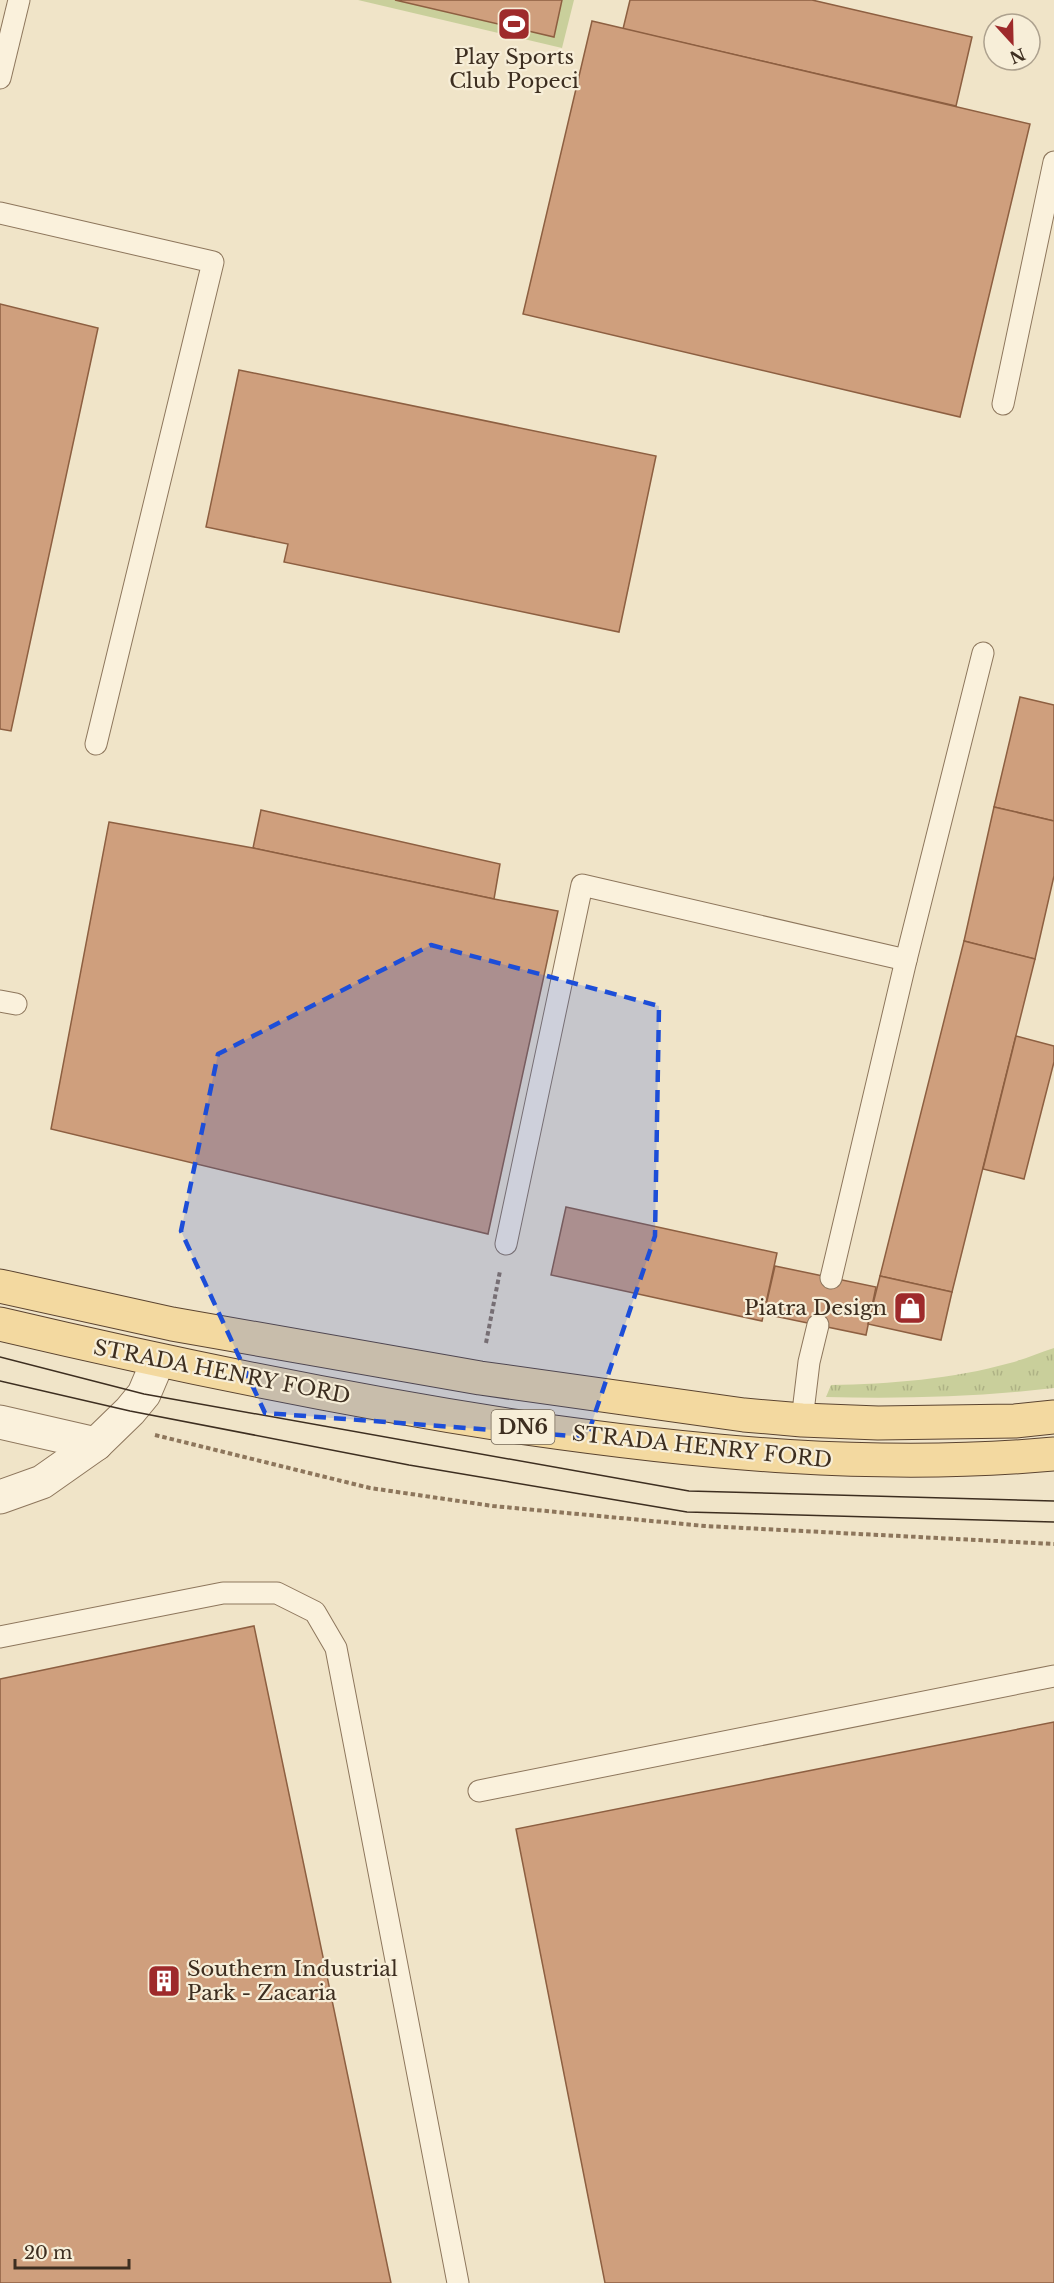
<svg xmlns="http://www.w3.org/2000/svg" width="1054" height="2283" font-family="'Libre Baskerville',serif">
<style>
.grass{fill:url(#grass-tufts)}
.pitch{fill:#c9cf9b}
.building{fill:#cf9f7d;stroke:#8d5f41;stroke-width:1.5}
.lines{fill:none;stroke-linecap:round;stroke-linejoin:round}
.service-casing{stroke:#8d765c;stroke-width:23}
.minor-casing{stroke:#8d765c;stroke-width:35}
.primary-casing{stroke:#5b4430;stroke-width:35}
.path{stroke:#8d765c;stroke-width:4;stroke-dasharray:4.5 3;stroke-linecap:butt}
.service{stroke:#faf1dc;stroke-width:21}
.minor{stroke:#faf1dc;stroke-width:33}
.primary{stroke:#f3d9a0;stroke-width:33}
.tram{stroke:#3d2e20;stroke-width:1.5}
.marked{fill:#1d4ed8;fill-opacity:0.2;stroke:#1d4ed8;stroke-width:4.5;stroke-dasharray:12 8;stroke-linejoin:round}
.labels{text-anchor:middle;stroke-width:4.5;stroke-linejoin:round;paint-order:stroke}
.shield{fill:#f7eed8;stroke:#756857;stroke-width:1.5}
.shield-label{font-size:20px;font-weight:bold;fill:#3d2e20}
.poi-label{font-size:21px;fill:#3d2e20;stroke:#f7eed8}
.street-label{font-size:21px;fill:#3d2e20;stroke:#f7eed8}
</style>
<defs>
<pattern id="grass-tufts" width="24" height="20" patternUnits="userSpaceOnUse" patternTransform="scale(1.5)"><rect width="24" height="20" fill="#c9cf9b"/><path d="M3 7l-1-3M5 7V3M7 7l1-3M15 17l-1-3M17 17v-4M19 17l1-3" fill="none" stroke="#aeb285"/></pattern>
</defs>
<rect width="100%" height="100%" fill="#f0e4c8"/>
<path class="grass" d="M1054 1348V1388C978 1397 902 1399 826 1397L831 1385C890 1384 953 1379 1010 1363 1025 1359 1039 1353 1054 1348Z"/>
<polygon class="pitch" points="358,0 574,0 562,48"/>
<g class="building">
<polygon points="395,0 562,0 554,37"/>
<polygon points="630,0 812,0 972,37 956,106 623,29"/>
<polygon points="592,21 1030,124 960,417 523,314"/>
<polygon points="0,304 98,328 11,731 0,729"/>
<polygon points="239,370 656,456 619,632 284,562 288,544 206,527"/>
<polygon points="1020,697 1054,705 1054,821 994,807"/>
<polygon points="994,807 1054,821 1054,876 1035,959 964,941"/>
<polygon points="261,810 500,864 494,899 253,848"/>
<polygon points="109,822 253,848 494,899 558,911 488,1234 51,1129"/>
<polygon points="964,941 1035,959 952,1292 880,1276"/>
<polygon points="1016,1036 1054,1046 1054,1062 1024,1179 983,1169"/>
<polygon points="566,1207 777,1253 762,1321 551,1275"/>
<polygon points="775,1266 876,1287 866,1335 764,1314"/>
<polygon points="880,1276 952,1292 941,1340 868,1324"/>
<polygon points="254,1626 391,2283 0,2283 0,1679"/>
<polygon points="1054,1722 1054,2283 605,2283 516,1829"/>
</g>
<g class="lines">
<g class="service-casing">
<g id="service">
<polyline points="0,78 19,0"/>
<polyline points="0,213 213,262 96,744"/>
<polyline points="1003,404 1054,162"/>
<polyline points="0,1001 16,1004"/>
<polyline points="506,1244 582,885 906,960"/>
<polyline points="831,1278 906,960 983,653"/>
<polyline points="802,1420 809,1362 818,1325"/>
<polyline points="0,1637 223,1593 277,1593 315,1612 336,1648 458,2283"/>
<polyline points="479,1791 1054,1676"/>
</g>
</g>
<g class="minor-casing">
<g id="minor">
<polyline points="0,1422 96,1444"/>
<polyline points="0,1497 42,1482 96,1444 130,1411 144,1394 158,1361"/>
</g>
</g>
<g class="primary-casing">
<g id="primary">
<polyline points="0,1286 172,1324 480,1378 744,1415 802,1420 878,1423 1015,1421 1054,1417"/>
<path d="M0 1324C174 1365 349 1401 526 1428 700 1453 878 1470 1054 1454"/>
</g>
</g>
<g class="path">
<polyline points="486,1343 500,1271"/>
<polyline points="155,1435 370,1488 493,1506 705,1526 1054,1544"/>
</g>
<use href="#service" class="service"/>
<use href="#minor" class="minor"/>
<use href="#primary" class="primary"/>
<g class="tram">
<polyline points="0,1357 144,1394 689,1491 1054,1501"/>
<polyline points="0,1381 130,1411 409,1465 687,1512 1054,1522"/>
</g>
</g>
<path class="marked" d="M431 945 659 1006 655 1236 587 1437 265 1413 181 1231 218 1054Z"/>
<defs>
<g id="stadium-square" transform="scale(1.725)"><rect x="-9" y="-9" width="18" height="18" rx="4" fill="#9e2a2b" stroke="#f7eed8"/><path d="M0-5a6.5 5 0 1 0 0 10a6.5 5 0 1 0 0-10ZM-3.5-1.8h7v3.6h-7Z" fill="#fff"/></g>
<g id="shop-square" transform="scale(1.725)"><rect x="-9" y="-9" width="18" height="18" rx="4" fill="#9e2a2b" stroke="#f7eed8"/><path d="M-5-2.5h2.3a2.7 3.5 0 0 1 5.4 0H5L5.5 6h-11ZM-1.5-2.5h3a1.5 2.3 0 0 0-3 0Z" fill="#fff"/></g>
<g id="building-square" transform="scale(1.725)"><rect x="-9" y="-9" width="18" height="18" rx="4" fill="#9e2a2b" stroke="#f7eed8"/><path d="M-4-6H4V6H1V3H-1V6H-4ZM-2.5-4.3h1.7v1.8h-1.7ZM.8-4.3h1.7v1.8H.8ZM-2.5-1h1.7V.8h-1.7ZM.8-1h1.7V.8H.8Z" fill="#fff"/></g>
</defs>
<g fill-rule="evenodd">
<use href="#stadium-square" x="514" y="24"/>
<use href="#shop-square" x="910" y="1308"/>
<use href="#building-square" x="164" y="1981"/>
</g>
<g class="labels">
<rect class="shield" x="491.5" y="1410" width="63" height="34" rx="4.5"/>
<g class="shield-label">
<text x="523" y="1434">DN6</text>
</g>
<g class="poi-label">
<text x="514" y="64">Play Sports<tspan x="514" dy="24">Club Popeci</tspan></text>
<text x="887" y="1315" text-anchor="end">Piatra Design</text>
<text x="187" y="1976" text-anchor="start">Southern Industrial<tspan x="187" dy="24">Park - Zacaria</tspan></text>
</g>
<g class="street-label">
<text transform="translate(222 1372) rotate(11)" y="7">STRADA HENRY FORD</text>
<text transform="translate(702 1447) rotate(6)" y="7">STRADA HENRY FORD</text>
</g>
</g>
<g transform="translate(1012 42) rotate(158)"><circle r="28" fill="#f7eed8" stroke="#ada18e" stroke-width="1.5"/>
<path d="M0-4.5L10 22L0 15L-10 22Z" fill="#9e2a2b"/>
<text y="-9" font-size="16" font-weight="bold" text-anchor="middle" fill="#3d2e20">N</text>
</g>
<path d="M15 2259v9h114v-9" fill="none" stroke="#3d2e20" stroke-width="3"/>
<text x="24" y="2259" font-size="18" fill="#3d2e20" stroke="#f7eed8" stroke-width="4.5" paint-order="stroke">20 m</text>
</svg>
